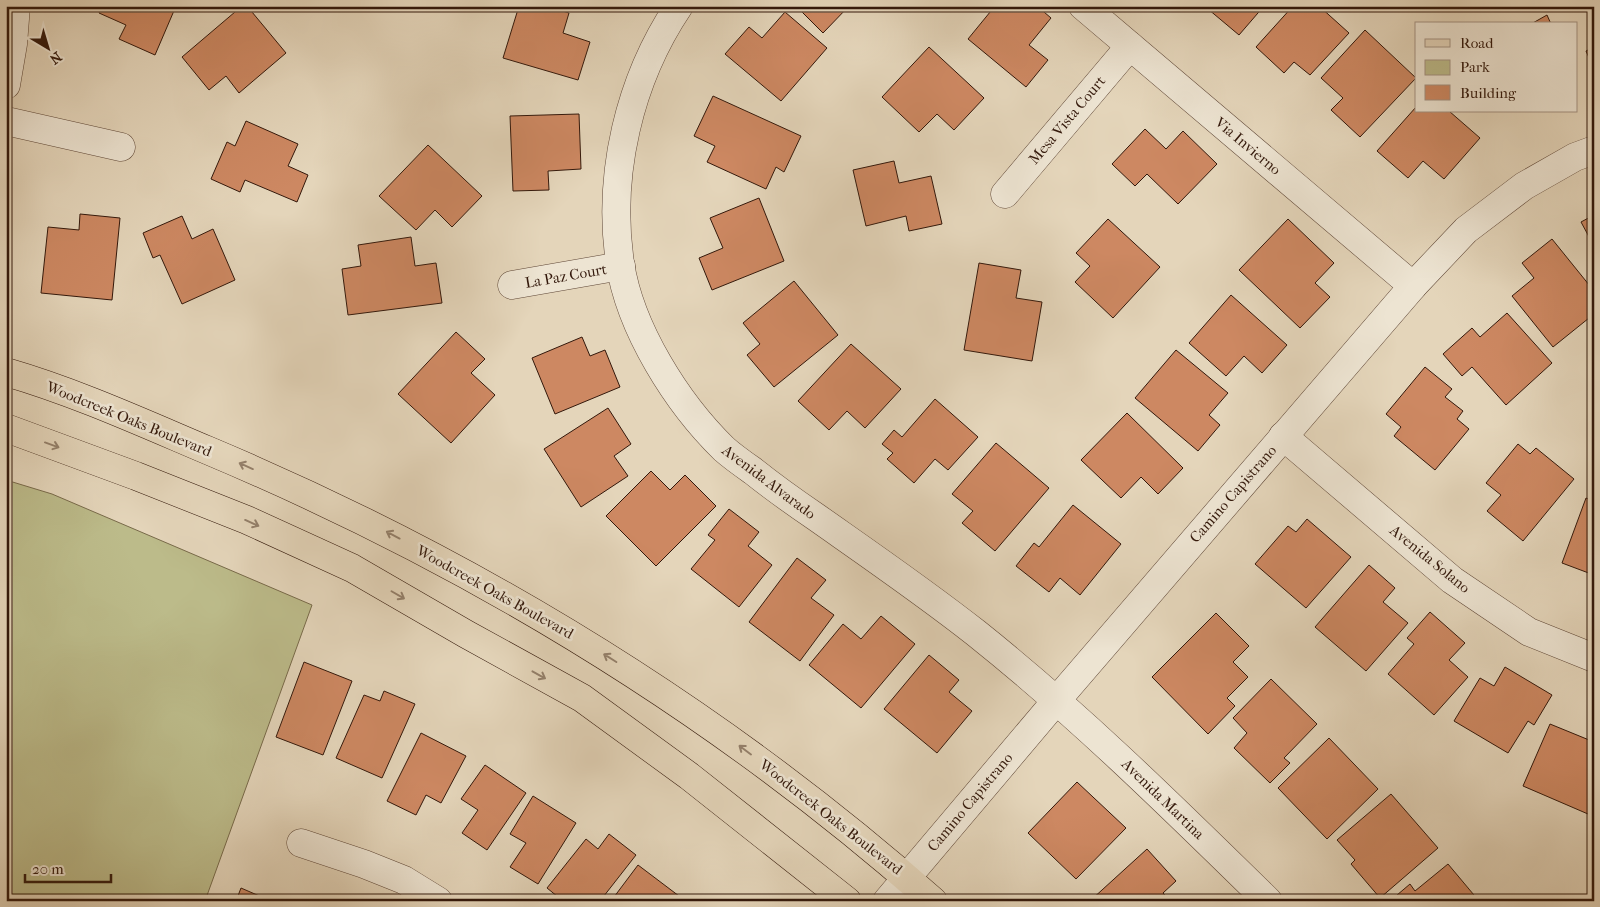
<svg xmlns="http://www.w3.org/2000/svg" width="1600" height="907" font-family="'IM FELL French Canon',serif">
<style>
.green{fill:#bcbb8a;stroke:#786a4a}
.building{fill:#cd8862;stroke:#33180b}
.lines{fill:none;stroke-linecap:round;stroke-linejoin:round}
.minor-casing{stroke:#5f4737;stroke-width:29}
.major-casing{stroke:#33180b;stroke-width:29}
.minor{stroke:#ede4d2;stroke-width:28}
.major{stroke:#e4d5ba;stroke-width:28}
.oneway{stroke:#94806b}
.labels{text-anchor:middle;stroke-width:5;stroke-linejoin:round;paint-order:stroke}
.street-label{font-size:15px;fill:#33180b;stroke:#ede4d2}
</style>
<rect width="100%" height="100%" fill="#e4d5ba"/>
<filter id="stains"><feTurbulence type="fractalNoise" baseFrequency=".004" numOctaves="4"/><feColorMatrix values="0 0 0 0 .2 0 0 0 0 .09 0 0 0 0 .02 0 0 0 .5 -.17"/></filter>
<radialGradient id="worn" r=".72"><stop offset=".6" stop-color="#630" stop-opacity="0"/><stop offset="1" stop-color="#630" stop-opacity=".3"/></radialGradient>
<polygon class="green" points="6,480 52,494 312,605 205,901 6,901"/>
<g class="building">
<polygon points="102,6 176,6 155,55 119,39 126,25 99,13"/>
<polygon points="242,6 247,6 286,53 239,93 226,76 209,90 182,57"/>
<polygon points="519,6 547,6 569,13 563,33 590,42 578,80 503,58"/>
<polygon points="796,6 849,6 823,33"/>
<polygon points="995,6 1037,6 1051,18 1029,45 1048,60 1026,87 968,39"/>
<polygon points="1211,6 1264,6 1239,35 1208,9"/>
<polygon points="1293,6 1319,6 1349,33 1310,75 1294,62 1284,73 1256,47"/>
<polygon points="1586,6 1594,6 1594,25"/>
<polygon points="785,12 827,48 781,101 725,54 749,27 762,38"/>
<polygon points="1547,15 1551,24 1531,24"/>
<polygon points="1365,30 1416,78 1360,137 1331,110 1343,98 1321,78"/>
<polygon points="929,47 984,98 954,130 937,114 919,132 882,97"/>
<polygon points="1594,47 1594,69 1586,51"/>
<polygon points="713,96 801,136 784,172 776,167 766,189 707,162 715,146 694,136"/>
<polygon points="1416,107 1416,111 1449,111 1480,138 1444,179 1423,161 1408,178 1377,151"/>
<polygon points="579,114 581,169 548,171 549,190 513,191 510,116"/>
<polygon points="246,121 298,144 288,166 308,175 297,202 245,180 240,192 211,179 227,142 235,146"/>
<polygon points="1145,129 1166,149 1183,131 1217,164 1178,204 1147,174 1135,186 1112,164"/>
<polygon points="428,145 482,196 452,227 435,210 416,230 379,196"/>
<polygon points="894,161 899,183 931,176 942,224 909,231 906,216 866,226 853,170"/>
<polygon points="759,198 784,261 712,290 699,258 723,248 710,218"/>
<polygon points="80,214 120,218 112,300 41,293 48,227 79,230"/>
<polygon points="1594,215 1594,246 1581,222"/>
<polygon points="182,216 192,239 213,229 235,280 182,304 160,255 153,258 143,233"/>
<polygon points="1108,219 1160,267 1113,318 1075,282 1090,266 1076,253"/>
<polygon points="1288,219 1334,263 1315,283 1330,297 1300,328 1239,270"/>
<polygon points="411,237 415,266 436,263 442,303 348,315 342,269 361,266 358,245"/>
<polygon points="1552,239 1594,291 1594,314 1553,347 1512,296 1534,278 1522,263"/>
<polygon points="979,263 1021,270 1016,298 1042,302 1032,361 964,350"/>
<polygon points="794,281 838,335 774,387 747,355 760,344 743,323"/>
<polygon points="1231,295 1287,345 1262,373 1244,356 1226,376 1189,343"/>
<polygon points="1507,313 1552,363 1506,405 1472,367 1462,376 1443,354 1472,328 1480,337"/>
<polygon points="456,332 485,359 471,373 495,395 451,443 398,394"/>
<polygon points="582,337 590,356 605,350 620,387 555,414 532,358"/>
<polygon points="851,344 901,389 865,428 847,411 829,430 798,401"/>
<polygon points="1176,350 1228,393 1209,415 1220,425 1198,451 1135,398"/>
<polygon points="1425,367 1452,389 1445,397 1463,411 1457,419 1469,429 1435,470 1394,436 1401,427 1386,414"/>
<polygon points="935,399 978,437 948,470 935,459 914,483 887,459 893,453 882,444 894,430 902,437"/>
<polygon points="608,408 631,444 614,456 628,476 581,507 544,449"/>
<polygon points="1127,413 1183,468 1158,494 1141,477 1121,498 1081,460"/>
<polygon points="996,443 1049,488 995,551 962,523 973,511 952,494"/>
<polygon points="1518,444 1530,454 1536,448 1574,479 1523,541 1487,511 1501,495 1486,483"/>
<polygon points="651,471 670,490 685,475 716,506 656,566 606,516"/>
<polygon points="1586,498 1594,501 1594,575 1562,563"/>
<polygon points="1073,505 1121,544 1080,595 1060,578 1049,592 1016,566 1034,543 1039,547"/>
<polygon points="729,509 759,532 748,546 772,565 739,607 691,569 715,540 708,535"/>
<polygon points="1307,519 1351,557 1306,608 1255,564 1288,526 1296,532"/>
<polygon points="797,558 826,580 811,598 834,615 800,661 749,622"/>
<polygon points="1369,565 1395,588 1383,602 1408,623 1366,671 1315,627"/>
<polygon points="1430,612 1465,643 1449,660 1468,677 1434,715 1388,674 1414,644 1407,638"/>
<polygon points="1216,613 1249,646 1233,662 1248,677 1227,698 1235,706 1208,734 1152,677"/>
<polygon points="881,616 915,644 861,708 809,665 843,624 861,639"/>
<polygon points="929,655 959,680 949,692 972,711 937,753 884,709"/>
<polygon points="304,662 352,681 323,755 276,737"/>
<polygon points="1505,667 1552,695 1534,725 1528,721 1508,753 1454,721 1480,678 1494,686"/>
<polygon points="1271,679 1317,724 1284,758 1290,763 1270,783 1234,748 1247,733 1233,718"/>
<polygon points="384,691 415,704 382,778 336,758 364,695 380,701"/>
<polygon points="1550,724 1594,742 1594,801 1588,814 1523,786"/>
<polygon points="421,733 466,756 441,803 426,795 416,815 387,801"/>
<polygon points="1329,738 1378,789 1327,839 1278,788"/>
<polygon points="485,765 526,793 487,850 462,833 478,810 461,799"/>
<polygon points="1077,782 1126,828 1076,879 1028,833"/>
<polygon points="1391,794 1438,848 1380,898 1351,864 1355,860 1337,840"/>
<polygon points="533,796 576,823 538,884 510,867 526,843 510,834"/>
<polygon points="609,834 636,855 600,901 563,901 547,888 586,839 598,849"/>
<polygon points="1147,849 1176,881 1163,893 1170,901 1092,901 1091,900"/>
<polygon points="1448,864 1479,901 1390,901 1410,884 1415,891"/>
<polygon points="638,865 679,896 676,901 611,901"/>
<polygon points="241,888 271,901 236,901"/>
</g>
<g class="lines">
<g class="minor-casing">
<g id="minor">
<path d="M679 6C629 80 607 175 620 263 630 329 677 403 724 449 733 457 743 464 753 471 773 487 794 502 816 517 870 555 924 592 976 633 1080 716 1173 808 1268 901"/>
<polyline points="1083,6 1413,286"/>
<polyline points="6,85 13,44 16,6"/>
<polyline points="6,121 121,147"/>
<polyline points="1005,194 1130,46"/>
<polyline points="512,285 621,266"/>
<polyline points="1283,436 1452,580 1529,632 1594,658"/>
<polyline points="301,843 364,864 404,880 438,901"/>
<polyline points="887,901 1056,701 1413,286 1466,230 1524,186 1575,157 1594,150"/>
</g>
</g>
<g class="major-casing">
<g id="major">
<path d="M6 372C75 392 141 422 207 450 471 561 718 711 933 901"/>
<polyline points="6,428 136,476 247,520 352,568 466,634 582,698 689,776 847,901"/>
</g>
</g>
<use href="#minor" class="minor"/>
<use href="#major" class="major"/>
</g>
<defs><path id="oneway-shaft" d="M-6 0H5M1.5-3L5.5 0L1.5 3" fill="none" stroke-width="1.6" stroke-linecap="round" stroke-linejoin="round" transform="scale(1.25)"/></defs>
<g class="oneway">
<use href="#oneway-shaft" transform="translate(52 445) rotate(20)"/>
<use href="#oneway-shaft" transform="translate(246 466) rotate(-156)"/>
<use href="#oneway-shaft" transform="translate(252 523) rotate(24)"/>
<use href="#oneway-shaft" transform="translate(393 535) rotate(-152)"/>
<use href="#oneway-shaft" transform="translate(398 595) rotate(30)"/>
<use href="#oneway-shaft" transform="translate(610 658) rotate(-148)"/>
<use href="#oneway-shaft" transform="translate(539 675) rotate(29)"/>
<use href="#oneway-shaft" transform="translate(745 750) rotate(-143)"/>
</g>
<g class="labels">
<g class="street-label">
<text transform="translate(1067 120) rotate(-50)" y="5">Mesa Vista Court</text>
<text transform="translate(1248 146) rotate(40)" y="5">Via Invierno</text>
<text transform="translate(566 276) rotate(-10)" y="5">La Paz Court</text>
<text transform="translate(129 419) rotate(22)" y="5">Woodcreek Oaks Boulevard</text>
<text transform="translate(769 482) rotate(37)" y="5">Avenida Alvarado</text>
<text transform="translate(1233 494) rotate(-49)" y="5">Camino Capistrano</text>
<text transform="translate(1430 559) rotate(39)" y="5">Avenida Solano</text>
<text transform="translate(495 592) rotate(29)" y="5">Woodcreek Oaks Boulevard</text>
<text transform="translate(1163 799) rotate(44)" y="5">Avenida Martina</text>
<text transform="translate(970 802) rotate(-50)" y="5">Camino Capistrano</text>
<text transform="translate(831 817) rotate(38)" y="5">Woodcreek Oaks Boulevard</text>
</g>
</g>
<rect width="1600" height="907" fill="none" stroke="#e4d5ba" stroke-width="25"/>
<rect x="8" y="8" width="1585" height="892" fill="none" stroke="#33180b" stroke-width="2.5"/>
<rect x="12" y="12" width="1575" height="882" fill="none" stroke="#33180b"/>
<rect x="1415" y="22" width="162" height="90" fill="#ede4d2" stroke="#a39282"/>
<rect x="1425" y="39" width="25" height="8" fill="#e4d5ba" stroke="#a39282"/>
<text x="1460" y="48" font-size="15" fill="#33180b">Road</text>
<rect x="1425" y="60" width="25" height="15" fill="#bcbb8a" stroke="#a39282"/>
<text x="1460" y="72" font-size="15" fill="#33180b">Park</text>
<rect x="1425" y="85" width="25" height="15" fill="#cd8862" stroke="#a39282"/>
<text x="1460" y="98" font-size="15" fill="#33180b">Building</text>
<g transform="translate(48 48) rotate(142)" stroke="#ede4d2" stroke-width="4" paint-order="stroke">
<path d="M0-4L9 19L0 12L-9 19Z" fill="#33180b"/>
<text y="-8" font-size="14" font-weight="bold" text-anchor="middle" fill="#33180b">N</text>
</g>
<path d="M25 874v8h86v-8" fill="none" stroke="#33180b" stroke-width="2.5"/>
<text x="32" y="874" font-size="15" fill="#33180b" stroke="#ede4d2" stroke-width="4" paint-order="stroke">20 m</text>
<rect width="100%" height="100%" filter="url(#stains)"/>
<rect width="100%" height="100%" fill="url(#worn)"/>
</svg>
